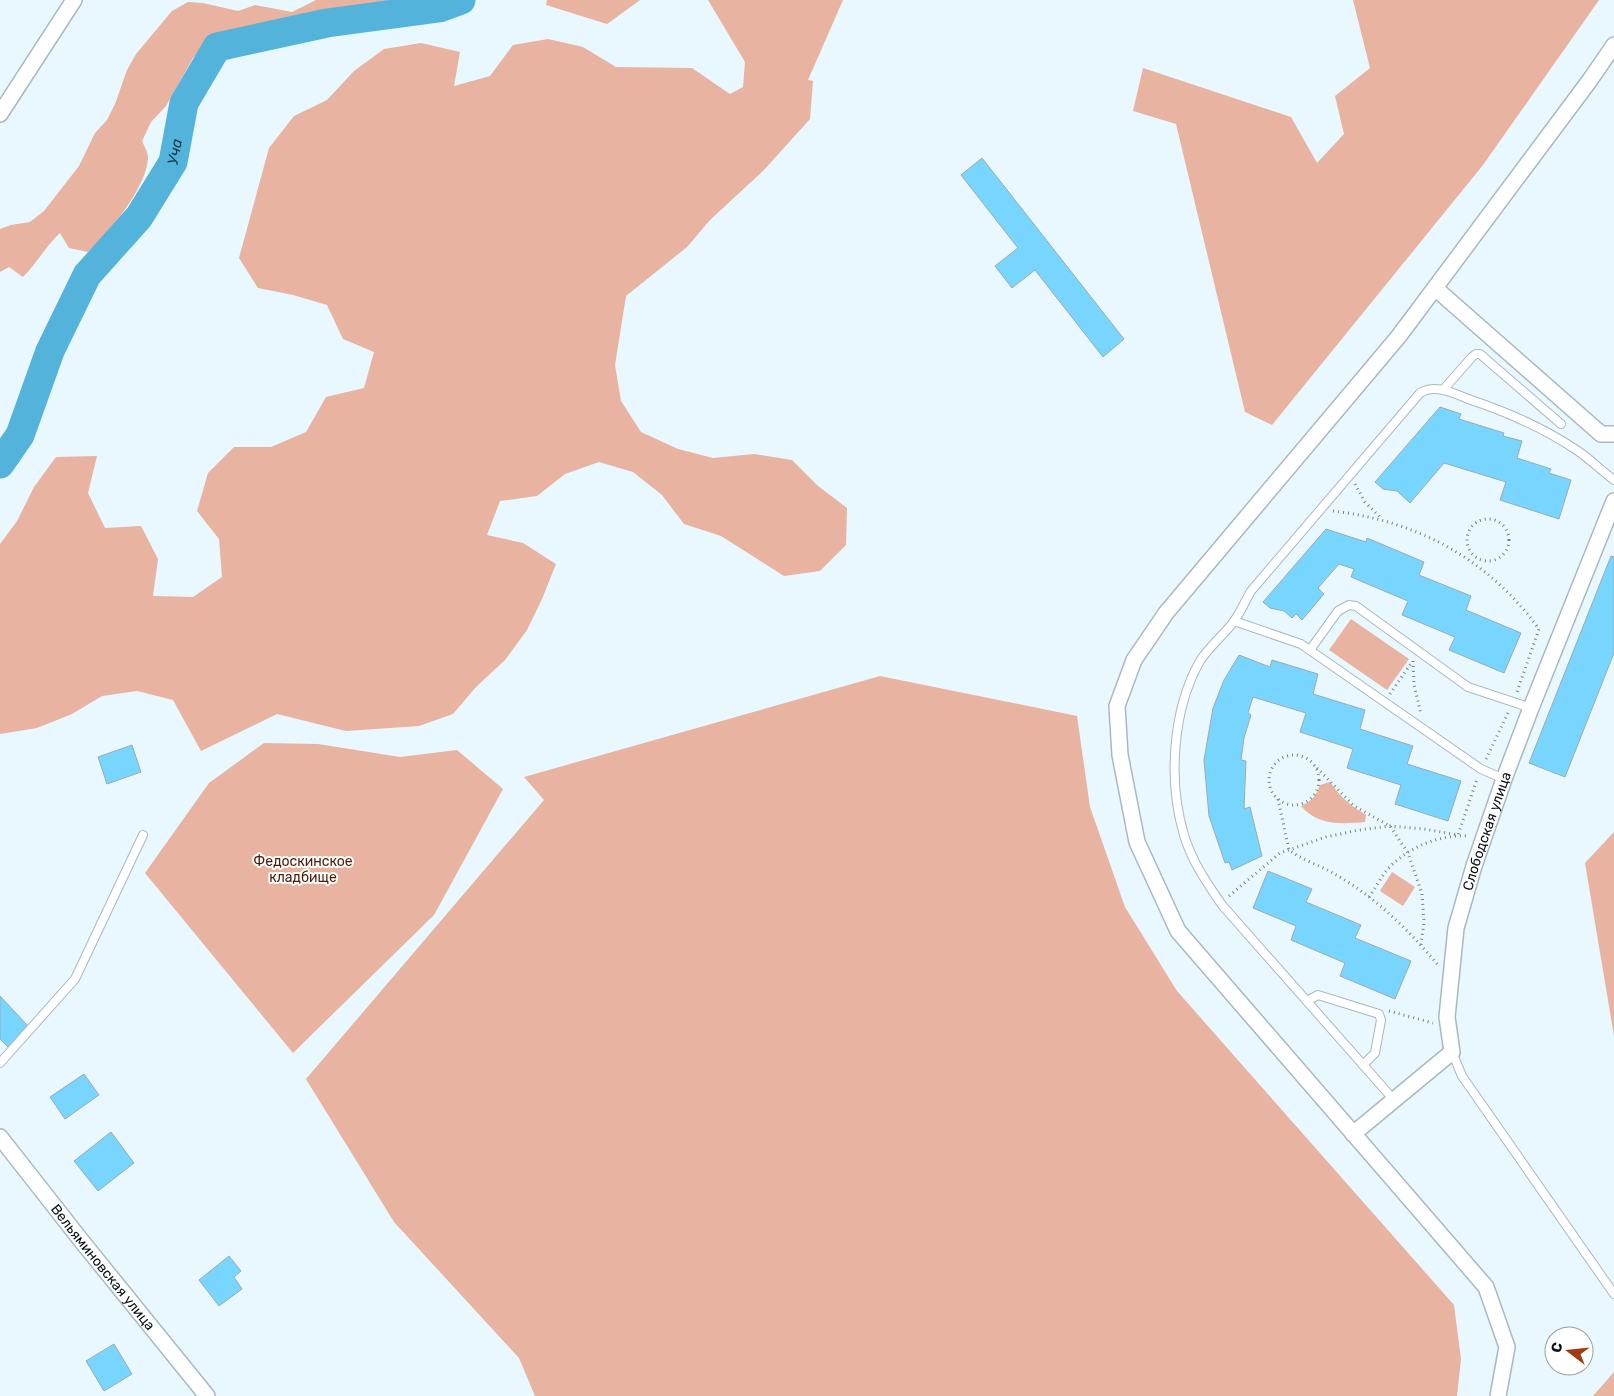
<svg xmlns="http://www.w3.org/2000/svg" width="1614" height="1396" font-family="Rubik,sans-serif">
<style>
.green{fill:#e8b3a1}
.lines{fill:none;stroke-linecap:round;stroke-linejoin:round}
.river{stroke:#54b3da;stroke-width:29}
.building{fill:#78d6fe;stroke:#9babb4}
.service-casing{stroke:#a8b9c1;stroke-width:10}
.minor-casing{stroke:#a8b9c1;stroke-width:18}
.path{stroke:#798388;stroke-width:3;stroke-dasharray:1 4;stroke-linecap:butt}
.service{stroke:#fff;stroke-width:8}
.minor{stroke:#fff;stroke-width:15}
.labels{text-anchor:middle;stroke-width:4;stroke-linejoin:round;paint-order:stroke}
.street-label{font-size:14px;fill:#090f12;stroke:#fff}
.park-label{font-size:14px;fill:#4d1b08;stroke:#fff}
.water-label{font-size:15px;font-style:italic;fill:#103b4b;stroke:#fff}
</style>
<rect width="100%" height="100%" fill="#e9f7fe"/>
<g class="green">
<path d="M316 0H412L399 11 370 13 223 35 207 44 193 58 166 106 151 122 142 141C144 146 149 154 148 159 146 188 109 233 88 252L69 248 60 233C45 247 37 263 23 277L9 267 0 272V229L11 225 30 222 44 211 79 166 95 133 107 120 115 104 127 70 136 54 172 11 188 2 203 3 238 11 255 5 292 12Z"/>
<polygon points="547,0 640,0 607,24 546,5"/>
<polygon points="708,0 843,0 808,80 813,81 810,119 763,171 710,220 687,247 626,296 615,365 621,401 641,432 678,449 713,458 754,454 792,460 818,486 847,508 846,545 820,571 784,576 721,536 684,524 662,495 633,472 599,462 565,474 537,496 500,501 487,535 523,543 556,564 542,599 527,630 505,660 476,687 453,714 419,726 346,731 277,714 201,751 173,700 137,691 102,696 72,714 37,728 0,734 0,544 17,521 34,487 56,457 97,456 88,493 105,528 141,526 158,559 153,596 193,597 222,577 219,539 197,511 208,473 234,447 271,447 306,432 326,397 364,388 374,352 343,339 327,305 293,295 258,288 239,258 269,148 294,116 327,100 354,71 384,49 421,43 460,52 454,86 490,76 513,45 548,39 583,47 616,67 692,68 730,94 743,87 745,62"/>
<polygon points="1353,0 1599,0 1483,165 1272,425 1245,412 1176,124 1133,111 1143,68 1291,117 1317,163 1344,134 1335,96 1370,68"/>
<polygon points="1351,619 1409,659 1387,690 1329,650"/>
<polygon points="880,676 1077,716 1090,807 1125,907 1177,991 1454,1305 1461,1359 1457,1396 535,1396 519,1358 394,1222 306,1079 544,800 524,777"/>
<polygon points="264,743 318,744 400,757 457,750 503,789 434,915 293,1053 145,873 209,783"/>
<path d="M1330 782C1340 797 1351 806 1366 815L1365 822C1341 824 1318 826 1301 806 1312 801 1316 796 1320 785Z"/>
<polygon points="1614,832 1614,1036 1585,863"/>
<polygon points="1392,872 1415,887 1403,906 1380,891"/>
<polygon points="1614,1372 1614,1396 1593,1396"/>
</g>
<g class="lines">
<path class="river" id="s1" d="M0 464 20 435 50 351 87 275 139 217 173 162 184 103 217 47 327 23 439 8 461 0"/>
</g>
<g class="building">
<polygon points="982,158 1124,339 1103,357 1035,270 1012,288 995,266 1018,248 961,175"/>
<polygon points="1440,407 1461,414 1459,419 1504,433 1503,436 1522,441 1517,458 1551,469 1549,473 1571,480 1559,519 1500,500 1506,482 1444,463 1410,503 1397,491 1383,489 1375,482"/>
<polygon points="1326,529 1366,542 1367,538 1424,562 1419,575 1471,596 1466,610 1521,633 1504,673 1449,650 1455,637 1402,615 1408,601 1351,577 1354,569 1339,564 1318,588 1324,594 1302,620 1296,614 1292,618 1284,611 1270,608 1263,602"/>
<polygon points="1611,556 1614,557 1614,653 1565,777 1529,763"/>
<polygon points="1239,655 1270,667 1272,660 1318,674 1313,694 1365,710 1360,729 1413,746 1407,764 1461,781 1448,821 1395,804 1401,785 1347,768 1353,749 1300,732 1306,713 1253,697 1248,713 1251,715 1244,738 1241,760 1246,761 1244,809 1250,807 1262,856 1232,870 1229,862 1225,863 1209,816 1204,760 1213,708 1224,680"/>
<polygon points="132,745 141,772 107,784 98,757"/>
<polygon points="1268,871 1312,889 1306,902 1361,925 1355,938 1411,961 1395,999 1340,976 1345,963 1291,940 1296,926 1253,908"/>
<polygon points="0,996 29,1027 8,1047 0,1039"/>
<polygon points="84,1074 99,1095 65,1119 50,1097"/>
<polygon points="111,1132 134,1163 98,1191 74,1161"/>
<polygon points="229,1256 241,1271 234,1277 242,1289 219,1306 199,1280"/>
<polygon points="114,1344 132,1374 104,1391 86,1361"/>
</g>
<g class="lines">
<g class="service-casing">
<g id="service">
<polyline points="1443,390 1472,357 1476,354 1480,354 1561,424"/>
<polyline points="1234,621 1301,644 1481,769 1504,779"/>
<polyline points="1310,650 1338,611 1349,605 1356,606 1468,687 1531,708"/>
<polyline points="1307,1001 1318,995 1379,1014 1381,1020 1375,1053 1363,1065"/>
<polyline points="1452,1052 1462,1076 1614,1294"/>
<polyline points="0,1063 75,979 143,835"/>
<path d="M1394 1100 1222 905C1207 883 1192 862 1184 835 1168 782 1172 710 1200 661 1208 648 1222 636 1232 624 1240 614 1245 601 1251 591L1420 393C1436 383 1455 394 1471 400 1510 413 1544 428 1578 451 1591 460 1602 471 1614 480"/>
</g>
</g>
<g class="minor-casing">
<g id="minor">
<polyline points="0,114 74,0"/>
<polyline points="1435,288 1601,434 1614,434"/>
<path id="s2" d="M1353 1134 1452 1052 1447 1017 1456 928 1474 866 1504 779 1531 708 1614 501"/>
<path id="s3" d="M0 1137 80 1239 207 1396"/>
<polyline points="1498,1396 1507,1347 1486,1287 1178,931 1137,842 1120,755 1117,706 1134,660 1166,613 1399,336 1590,80 1614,45"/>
</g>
</g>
<g class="path">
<polyline points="1355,484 1365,502 1382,519"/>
<path d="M1333 511C1418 521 1488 559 1539 629L1517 692"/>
<circle cx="1488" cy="540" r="21"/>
<polyline points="1413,661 1414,685 1421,714"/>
<polyline points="1390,694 1412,662"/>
<circle cx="1294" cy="780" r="25"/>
<polyline points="1486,759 1509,711"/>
<polyline points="1317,768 1354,806 1390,826 1408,853 1422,894 1424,922 1421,945"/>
<path d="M1278 799 1289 850C1302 860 1319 865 1333 873 1374 896 1408 929 1438 965"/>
<polyline points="1229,896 1280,853 1326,837 1359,830 1390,826 1424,829 1458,835 1477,779"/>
<path d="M1369 897C1375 889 1380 879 1386 871 1406 848 1439 834 1469 836"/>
<polyline points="1389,1011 1433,1023"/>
</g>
<use href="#service" class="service"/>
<use href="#minor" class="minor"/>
</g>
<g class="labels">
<g class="street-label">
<text dy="5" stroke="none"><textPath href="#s2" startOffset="355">Слободская улица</textPath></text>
<text dy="5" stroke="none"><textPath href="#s3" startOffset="166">Вельяминовская улица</textPath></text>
</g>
<g class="park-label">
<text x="303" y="866">Федоскинское<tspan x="303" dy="16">кладбище</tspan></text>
</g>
<g class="water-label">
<text dy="5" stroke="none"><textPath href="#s1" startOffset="362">Уча</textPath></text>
</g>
</g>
<g transform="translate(1569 1351) rotate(286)"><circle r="24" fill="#ffffff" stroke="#9d9fa0"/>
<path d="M0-4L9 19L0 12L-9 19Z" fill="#a13b11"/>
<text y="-8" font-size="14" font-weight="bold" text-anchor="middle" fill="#090f12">С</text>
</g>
</svg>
